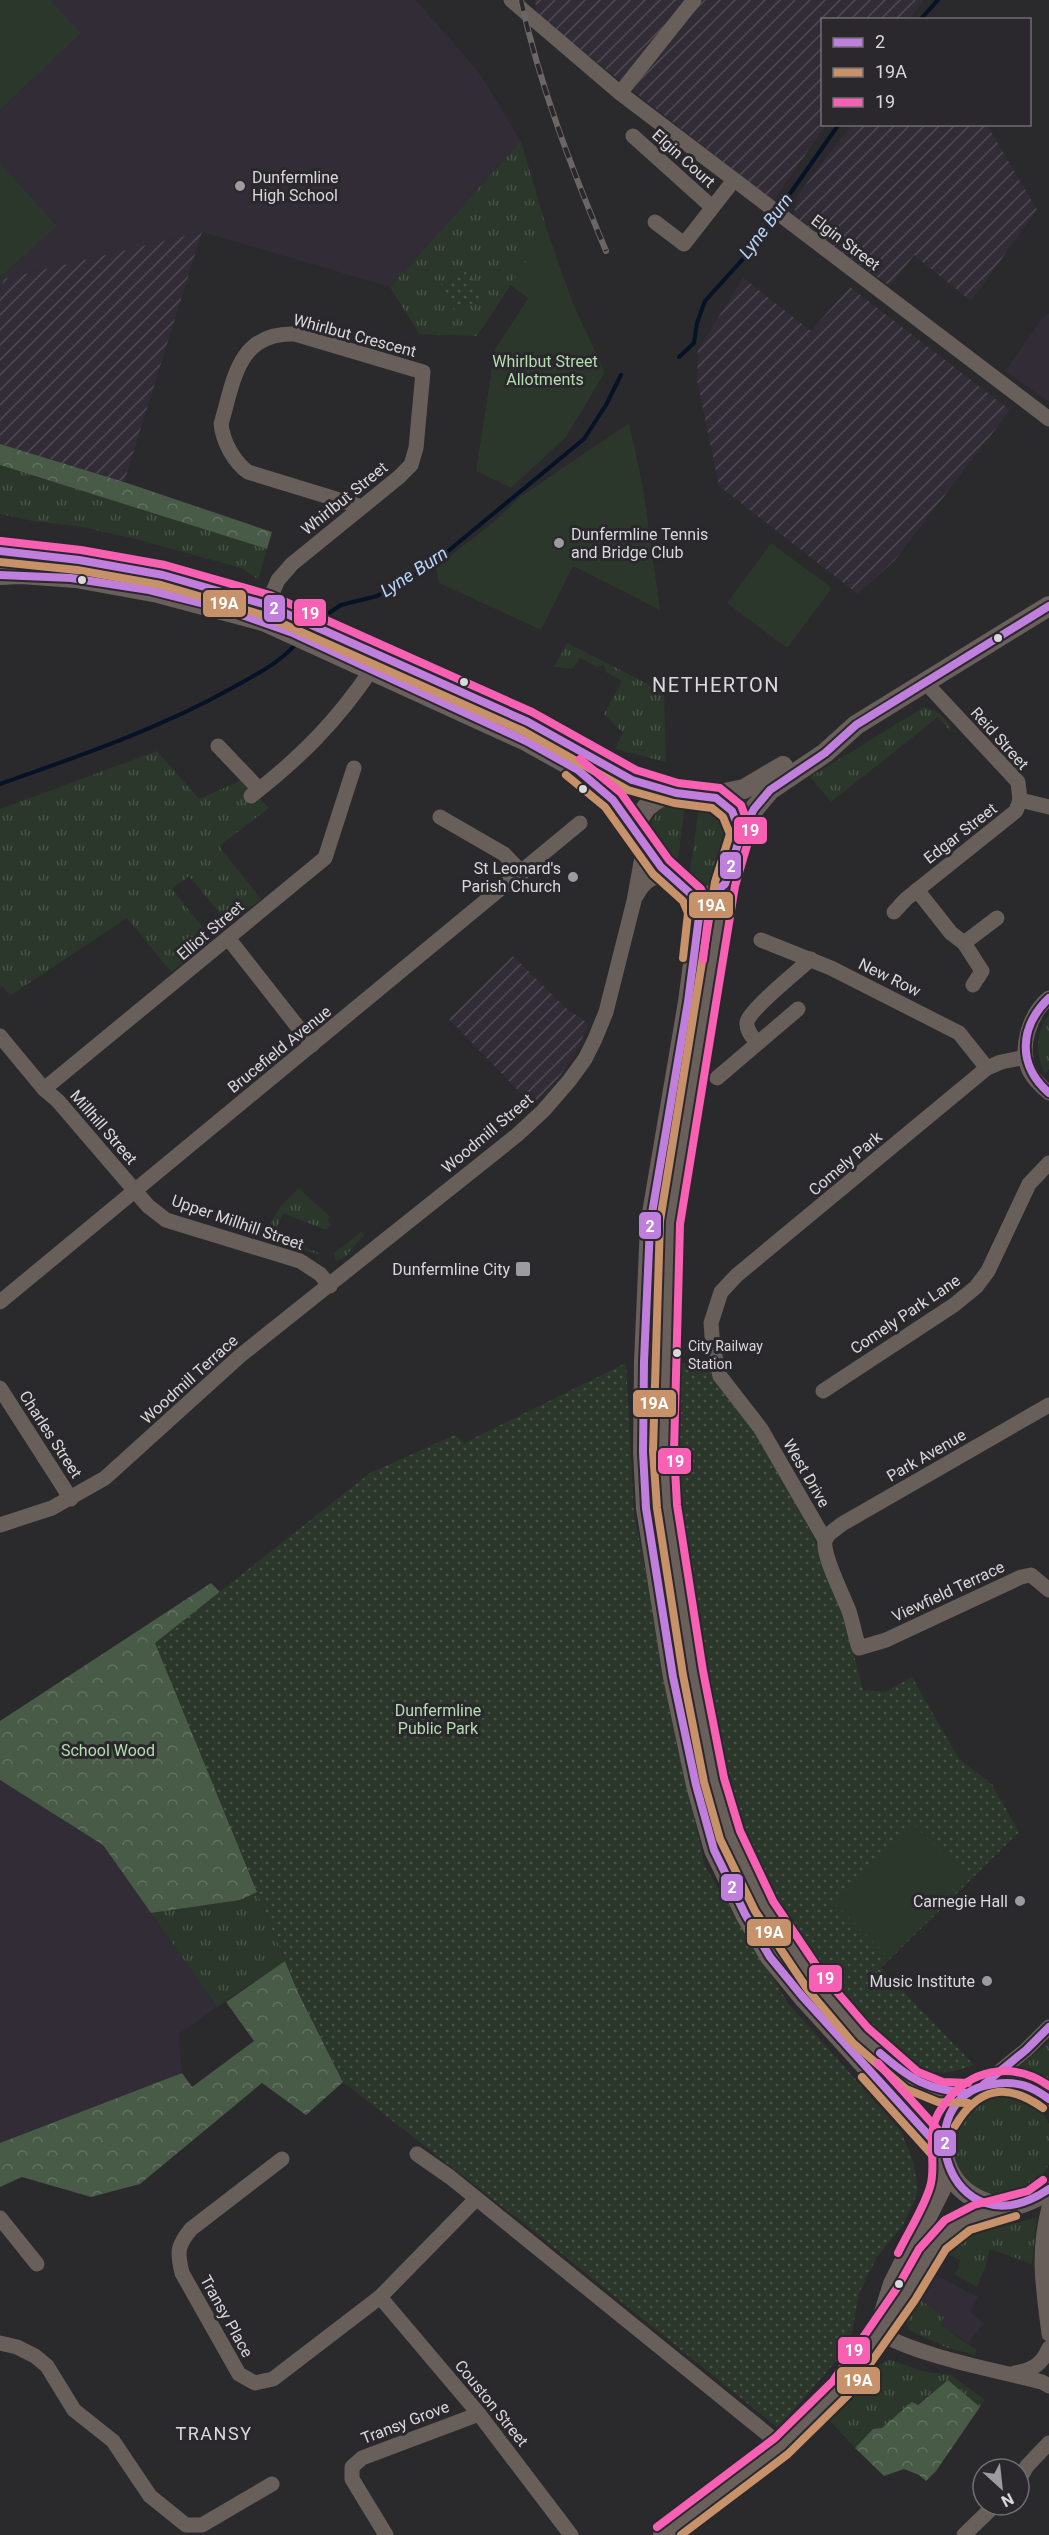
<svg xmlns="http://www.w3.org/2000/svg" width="1049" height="2535" font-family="Roboto,sans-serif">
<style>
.built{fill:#312c36}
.industrial{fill:url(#industrial-furrows)}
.grass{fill:url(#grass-tufts)}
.forest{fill:url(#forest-crowns)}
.park{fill:url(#park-dots)}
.garden{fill:#2b372a}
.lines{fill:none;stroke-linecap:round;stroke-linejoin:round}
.stream{stroke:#061326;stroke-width:4}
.minor{stroke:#685f5a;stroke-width:15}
.major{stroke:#695f5b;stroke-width:20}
.rail-casing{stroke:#6b6563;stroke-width:6}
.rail{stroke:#2a282d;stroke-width:4;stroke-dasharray:11;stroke-linecap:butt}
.bus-1-casing{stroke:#2a282d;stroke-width:12}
.bus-2-casing{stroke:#2a282d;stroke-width:12}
.bus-3-casing{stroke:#2a282d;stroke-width:12}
.bus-1{stroke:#c07fdc;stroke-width:8}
.bus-2{stroke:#c7916a;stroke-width:8}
.bus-3{stroke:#f860b3;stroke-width:8}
.poi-dot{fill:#9c9b9e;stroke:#2a282d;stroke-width:2}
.bus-dot{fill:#d9d8db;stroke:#2a282d;stroke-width:2}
.labels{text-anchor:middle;stroke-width:6;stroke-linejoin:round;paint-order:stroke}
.bus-label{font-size:14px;fill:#d9d8db;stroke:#2a282d;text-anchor:start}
.street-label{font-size:16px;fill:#d9d8db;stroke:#2a282d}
.poi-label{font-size:16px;fill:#d9d8db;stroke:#2a282d;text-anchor:end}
.park-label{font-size:16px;fill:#b3deb0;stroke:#2a282d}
.water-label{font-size:18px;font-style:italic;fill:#b6d5fb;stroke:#2a282d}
.neighbourhood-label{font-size:18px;letter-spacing:1.5px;fill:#d9d8db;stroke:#2a282d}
.quarter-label{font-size:20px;letter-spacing:1.5px;fill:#d9d8db;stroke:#2a282d}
.line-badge{stroke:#2a282d;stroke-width:2}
.badge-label{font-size:16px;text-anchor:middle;font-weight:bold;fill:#fff}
</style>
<defs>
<pattern id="industrial-furrows" width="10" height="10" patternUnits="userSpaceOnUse" patternTransform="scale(1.5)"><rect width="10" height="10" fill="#312c36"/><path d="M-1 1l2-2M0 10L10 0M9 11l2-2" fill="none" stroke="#4e4a52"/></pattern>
<pattern id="grass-tufts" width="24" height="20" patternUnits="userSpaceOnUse" patternTransform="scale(1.5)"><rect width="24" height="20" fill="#2b372a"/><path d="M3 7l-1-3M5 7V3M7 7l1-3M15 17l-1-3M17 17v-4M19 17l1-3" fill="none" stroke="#495348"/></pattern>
<pattern id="forest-crowns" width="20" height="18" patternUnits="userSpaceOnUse" patternTransform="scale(1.5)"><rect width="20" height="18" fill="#475b47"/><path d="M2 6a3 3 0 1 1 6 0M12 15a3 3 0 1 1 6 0" fill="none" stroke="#617261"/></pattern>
<pattern id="park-dots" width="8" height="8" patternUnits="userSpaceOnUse" patternTransform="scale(1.5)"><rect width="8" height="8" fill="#2b372a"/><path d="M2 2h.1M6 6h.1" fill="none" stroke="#495348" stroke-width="1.8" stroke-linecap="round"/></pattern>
</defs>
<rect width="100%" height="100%" fill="#2a292c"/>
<g class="built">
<polygon points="0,0 416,0 478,71 521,141 390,287 202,232 4,279 0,290"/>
<polygon points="1049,313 1049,402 1005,371 1041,320"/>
<polygon points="0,1780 103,1845 217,2007 179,2034 182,2073 0,2143"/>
<polygon points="932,2273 978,2297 970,2312 984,2323 968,2343 941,2325 944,2317 918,2298"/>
</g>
<g class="industrial">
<polygon points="535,0 924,0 909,19 822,20 822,124 826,125 773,201 537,15"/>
<polygon points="852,124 987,125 1037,210 971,301 914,255 890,286 793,218 798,195"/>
<polygon points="202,232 124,482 0,444 0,290 4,279"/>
<polygon points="743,278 811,331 850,287 1010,410 895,560 858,594 719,486 697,380 698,350"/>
<polygon points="513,956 566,1008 589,1024 571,1061 558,1078 533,1106 449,1019"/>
</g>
<g class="grass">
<polygon points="521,141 547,230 477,336 419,334 390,287"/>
<polygon points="0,465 267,549 258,579 241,568 132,538 82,527 33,521 0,514"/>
<polygon points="567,643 664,692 666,762 615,749 623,733 604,714 622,681 606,672 604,665 597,667 580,658 572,669 554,667"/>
<polygon points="924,707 936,711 950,724 950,731 938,717 831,802 810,777"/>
<polygon points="157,751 199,799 242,780 269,808 219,846 261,899 229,924 189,876 172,889 212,939 171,972 127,918 11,995 2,986 0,987 0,809"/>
<path d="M686 799 676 874 650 838 648 831C656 810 661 801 686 799Z"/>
<path d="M700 800 714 804 733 824C728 847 726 882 700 890L688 884Z"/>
<path d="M1049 1015V1069L1045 1074C1035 1054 1035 1032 1049 1015Z"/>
<polygon points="299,1188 330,1217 327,1220 331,1225 326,1230 283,1213 274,1234 323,1255 265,1240 269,1225 280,1207"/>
<polygon points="361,1232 364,1235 344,1258 336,1261 334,1253"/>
<polygon points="257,1892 285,1961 217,2007 151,1913 240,1900"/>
<polygon points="1049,2042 1049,2081 1036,2073 1017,2068"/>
<circle cx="1002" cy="2144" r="51"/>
<polygon points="1037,2217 1032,2264 990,2249 984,2271 943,2252 966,2234 962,2231 988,2223 1017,2223"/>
<polygon points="918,2298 944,2317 941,2325 976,2350 975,2355 948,2348 909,2330 906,2321"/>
<polygon points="890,2360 922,2371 951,2375 985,2400 980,2407 948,2380 917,2405 882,2428 873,2430 855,2448 827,2418 845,2405 879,2365"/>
</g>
<g class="forest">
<polygon points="0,444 124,482 272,532 267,549 0,465"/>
<polygon points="211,1583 220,1592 156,1643 257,1892 240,1900 151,1913 103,1845 0,1780 0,1721"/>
<polygon points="285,1961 298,1992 343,2082 306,2115 262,2083 140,2184 91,2197 22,2177 0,2187 0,2143 182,2073 192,2087 254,2041 226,2002"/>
<polygon points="948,2380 980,2407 936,2471 926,2481 919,2475 904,2469 884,2476 855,2448 873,2429 882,2428 912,2402 918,2405"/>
</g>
<g class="park">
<polygon points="467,271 481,299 455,312 441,284"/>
<polygon points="626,1363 634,1513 704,1864 788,2003 901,2131 914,2164 918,2192 904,2223 877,2257 859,2293 850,2345 778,2428 536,2233 343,2082 298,1992 155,1643 370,1473 455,1435 464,1443"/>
<path d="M675 1363H707L718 1381 757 1432 814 1538 842 1609 863 1690 885 1692 912 1677 959 1759 992 1784 1019 1832 881 1968 974 2065C953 2073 935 2076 914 2067L810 1962 768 1896 735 1824 716 1753 698 1632 680 1534 671 1405Z"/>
</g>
<g class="garden">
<polygon points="0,0 50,0 81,33 0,110"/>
<polygon points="0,163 57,226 0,277"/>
<polygon points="547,230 573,304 605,372 566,437 511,488 476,471 495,349 528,298 510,285"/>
<polygon points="629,423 643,487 660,610 573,566 541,630 439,583 436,567 496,520 520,497"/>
<polygon points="771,543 832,588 787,648 727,603"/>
<polygon points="914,1825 966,1876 887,1956 835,1904"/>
<polygon points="961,2259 984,2271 977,2287 954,2274 960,2267 958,2266"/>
</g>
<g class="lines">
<g class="stream">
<polyline points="920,20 938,0"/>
<polyline points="780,208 839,124"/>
<polyline points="679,357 694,343 697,323 705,301 752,249 776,214"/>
<polyline points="317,621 341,605 377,596 431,565 584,439 606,405 621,375"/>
<path d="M0 784C79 756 159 729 232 688 255 675 278 664 296 644"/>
</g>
<g class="minor">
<polyline points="511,0 620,93 1049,419"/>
<polyline points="620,93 694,0"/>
<polyline points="633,136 712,207"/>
<polyline points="655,222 684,244 734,180"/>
<path d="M267 605 278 580 292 564 399 477 411 465 416 448 423 372 295 334C237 332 234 381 221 424 223 442 234 462 248 472L362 507"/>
<polyline points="925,682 1018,782 1020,800 1049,807"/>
<polyline points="218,746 259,789"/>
<path d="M251 796C301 757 336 722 372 669"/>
<polyline points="440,817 504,854 522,873"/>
<polyline points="917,890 951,933 964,943 997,918"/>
<path d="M637 895C645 879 658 872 675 881"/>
<polyline points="894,912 906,899 1016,811 1020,800"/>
<polyline points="228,938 312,1045"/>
<polyline points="761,940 831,968 959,1033 987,1068"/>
<polyline points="964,943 982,971 973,985"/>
<path d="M1049 998C1030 1013 1018 1049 1030 1072 1034 1080 1042 1087 1049 1093"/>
<polyline points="0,1036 44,1089 58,1101 148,1206 166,1220 300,1261 320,1274 330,1286"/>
<path d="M757 1043C753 1037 746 1031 747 1022 750 1009 799 970 811 959"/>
<path d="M1026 1057 1001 1062 987 1068 737 1275 721 1292 711 1323 713 1348 720 1376 761 1429 825 1540C822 1555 843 1595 849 1611 853 1623 855 1636 859 1648L886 1640 1021 1577 1031 1575 1049 1590"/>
<polyline points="717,1078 798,1009"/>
<polyline points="44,1089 325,858 354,768"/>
<polyline points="0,1302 580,823"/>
<polyline points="0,1388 71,1499"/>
<polyline points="823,1391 954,1305 976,1287 988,1271 1029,1184 1049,1163"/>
<polyline points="0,1525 52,1508 105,1478 241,1355 517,1135 543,1111 569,1081 585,1059 595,1039 606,1012 634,901 644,846"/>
<polyline points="825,1540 829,1534 842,1524 1049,1405"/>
<polyline points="983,2085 1026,2050 1049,2027"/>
<polyline points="417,2154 450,2177 782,2446"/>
<path d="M282 2159 191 2229C177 2246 177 2252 182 2273L239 2374 255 2383 273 2379 380 2297 476 2199"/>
<path d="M1049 2207C1037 2254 1043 2286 1049 2334"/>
<polyline points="0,2218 37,2264"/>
<polyline points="380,2297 479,2414 571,2535"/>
<path d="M878 2333C929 2359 987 2368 1042 2382L1049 2386"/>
<polyline points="0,2343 17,2347 35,2356 47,2366 74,2410 113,2441 150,2496 186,2525 202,2525 272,2484"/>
<path d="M1015 2373C1033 2370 1042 2364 1049 2348"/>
<polyline points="1019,2480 1027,2466 1049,2443"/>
<polyline points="386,2535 352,2479 352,2467 362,2458 479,2414"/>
<polyline points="964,2535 995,2505"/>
</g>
<g class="major">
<polyline points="0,551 79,560 163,575 267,605 528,722 629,778 676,793"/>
<polyline points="0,575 21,574 76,578 158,593 263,621 526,741 578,770 613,800 640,839"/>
<path d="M676 793C688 794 705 792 716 798 729 804 741 819 740 834 739 852 726 892 708 896 686 900 649 859 641 840 630 815 653 796 676 793Z"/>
<polyline points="710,796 744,789 783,766"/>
<polyline points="741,834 754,809 770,790 825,753 856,725 1049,606"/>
<polyline points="725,884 670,1223 663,1451 667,1506 693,1673 714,1780 730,1835 764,1906 816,1983 860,2035 912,2081 941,2092 968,2093"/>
<polyline points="692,895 699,908 699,917 688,1002 650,1225 644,1362 643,1452 646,1508 673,1677 696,1785 714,1850 745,1914 770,1957 802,1996 941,2149"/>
<path d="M1049 2099C1043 2095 1037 2089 1030 2086 1023 2083 1015 2082 1008 2082 939 2078 917 2173 981 2201 1006 2212 1028 2204 1049 2189"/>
<polyline points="883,2316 893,2284 941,2189 943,2160"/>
<polyline points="663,2535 782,2446 841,2388 906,2294 928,2255 939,2241 965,2221 995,2210 1014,2206"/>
</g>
<g class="rail-casing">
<path id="rail" d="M521 0C540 87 572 169 606 251"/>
</g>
<use href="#rail" class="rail"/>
<g class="bus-1-casing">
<g id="bus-1">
<polyline points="0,551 79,560 163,575 267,605 528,722 632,780 676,793 716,798 732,811 741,834 725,884 711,895 692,895 661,867 613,800 578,770 526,741 293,633 225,609 149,590 71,578 0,575"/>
<polyline points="741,834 754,809 770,790 825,753 856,725 1049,606"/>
<polyline points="692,895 699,908 699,917 688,1002 650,1225 644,1362 643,1452 646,1508 673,1677 696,1785 714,1850 745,1914 770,1957 802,1996 941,2149"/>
<path d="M1049 998C1019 1027 1017 1065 1049 1093"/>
<path d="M880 2053C910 2079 927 2090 968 2093"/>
<polyline points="983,2085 1026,2050 1049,2027"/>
<path d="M1049 2099C1030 2085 1017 2081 994 2084 903 2095 947 2257 1049 2189"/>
</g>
</g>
<g class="bus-2-casing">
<g id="bus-2">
<polyline points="0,562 77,570 161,585 263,615 523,731 628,790 674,803 712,808 723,817 730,834 715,882 660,1221 653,1451 657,1508 683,1675 704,1782 720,1839 755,1911 808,1990 853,2043 906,2089 938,2102 968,2103"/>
<polyline points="566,775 605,807 653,874 683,901 688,913 683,958"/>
<polyline points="862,2077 933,2156"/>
<path d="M955 2126C978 2087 1007 2082 1043 2108"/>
<polyline points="681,2535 788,2454 848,2395 915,2300 946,2249 970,2230 1016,2216"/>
</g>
</g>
<g class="bus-3-casing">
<g id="bus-3">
<polyline points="1,541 81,550 165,565 270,595 532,712 636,770 678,783 720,788 741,805 751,832 735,886 680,1224 674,1451 677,1505 703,1671 724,1778 740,1831 773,1901 824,1977 868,2028 918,2072 943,2082 968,2083"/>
<polyline points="580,759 621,793 669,860 701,889 709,911 703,960"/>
<polyline points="878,2063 949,2142"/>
<path d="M898 2253C908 2232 923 2210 930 2187 936 2169 929 2147 933 2128 935 2116 943 2105 951 2096 977 2067 1017 2063 1049 2086"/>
<polyline points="657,2527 775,2438 833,2381 897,2288 919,2249 945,2220 974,2205 1028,2191 1043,2180"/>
</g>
</g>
<use href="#bus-1" class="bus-1"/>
<use href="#bus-2" class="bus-2"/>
<use href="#bus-3" class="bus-3"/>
</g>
<g class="poi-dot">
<circle cx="240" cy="186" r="6"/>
<circle cx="559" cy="543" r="6"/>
<circle cx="573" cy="877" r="6"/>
<rect x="515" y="1261" width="16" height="16" rx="3"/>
<circle cx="1020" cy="1901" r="6"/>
<circle cx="987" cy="1981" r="6"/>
</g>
<g class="bus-dot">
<circle cx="82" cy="580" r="5"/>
<circle cx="998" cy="638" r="5"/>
<circle cx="464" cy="682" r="5"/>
<circle cx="583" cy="789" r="5"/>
<circle cx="677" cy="1353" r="5"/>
<circle cx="899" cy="2284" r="5"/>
</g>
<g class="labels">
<g class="bus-label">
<text x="688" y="1351">City Railway<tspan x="688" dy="18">Station</tspan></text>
</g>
<g class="street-label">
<text transform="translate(684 158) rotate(42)" y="6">Elgin Court</text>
<text transform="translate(846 242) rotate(37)" y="6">Elgin Street</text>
<text transform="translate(355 335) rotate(15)" y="6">Whirlbut Crescent</text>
<text transform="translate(344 498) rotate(-39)" y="6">Whirlbut Street</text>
<text transform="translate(1000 738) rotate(48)" y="6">Reid Street</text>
<text transform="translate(960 833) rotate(-38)" y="6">Edgar Street</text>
<text transform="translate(210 930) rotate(-40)" y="6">Elliot Street</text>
<text transform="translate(890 977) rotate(26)" y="6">New Row</text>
<text transform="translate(279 1049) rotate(-39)" y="6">Brucefield Avenue</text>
<text transform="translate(104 1127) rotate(49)" y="6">Millhill Street</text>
<text transform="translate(487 1133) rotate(-40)" y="6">Woodmill Street</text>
<text transform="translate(845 1163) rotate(-40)" y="6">Comely Park</text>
<text transform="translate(238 1222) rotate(19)" y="6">Upper Millhill Street</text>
<text transform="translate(905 1314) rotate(-34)" y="6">Comely Park Lane</text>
<text transform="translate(189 1379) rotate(-42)" y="6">Woodmill Terrace</text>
<text transform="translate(51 1434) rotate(57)" y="6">Charles Street</text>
<text transform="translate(926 1455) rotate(-30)" y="6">Park Avenue</text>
<text transform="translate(807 1473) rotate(60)" y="6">West Drive</text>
<text transform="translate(948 1591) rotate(-25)" y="6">Viewfield Terrace</text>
<text transform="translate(227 2316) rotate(61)" y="6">Transy Place</text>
<text transform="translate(492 2403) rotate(51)" y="6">Couston Street</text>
<text transform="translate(405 2422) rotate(-21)" y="6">Transy Grove</text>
</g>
<g class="poi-label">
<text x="252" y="183" text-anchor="start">Dunfermline<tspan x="252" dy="18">High School</tspan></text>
<text x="571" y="540" text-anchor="start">Dunfermline Tennis<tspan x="571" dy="18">and Bridge Club</tspan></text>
<text x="561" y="874">St Leonard's<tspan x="561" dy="18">Parish Church</tspan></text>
<text x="510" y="1275">Dunfermline City</text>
<text x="1008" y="1907">Carnegie Hall</text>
<text x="975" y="1987">Music Institute</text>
</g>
<g class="park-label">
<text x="545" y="367">Whirlbut Street<tspan x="545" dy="18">Allotments</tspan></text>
<text x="438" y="1716">Dunfermline<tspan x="438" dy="18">Public Park</tspan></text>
<text x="108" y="1756">School Wood</text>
</g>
<g class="water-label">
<text transform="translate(766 226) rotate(-53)" y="6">Lyne Burn</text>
<text transform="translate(414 572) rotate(-33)" y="6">Lyne Burn</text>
</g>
<g class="neighbourhood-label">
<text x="214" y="2440">TRANSY</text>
</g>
<g class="quarter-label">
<text x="716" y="692">NETHERTON</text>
</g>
</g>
<g class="line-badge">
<rect x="202" y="589" width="45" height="29" rx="6" fill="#c7916a"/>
<rect x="263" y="594" width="23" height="29" rx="6" fill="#c07fdc"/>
<rect x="293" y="598" width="34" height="29" rx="6" fill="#f860b3"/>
<rect x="733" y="816" width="35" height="29" rx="6" fill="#f860b3"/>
<rect x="719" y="851" width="23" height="29" rx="6" fill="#c07fdc"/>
<rect x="688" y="891" width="46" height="28" rx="6" fill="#c7916a"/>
<rect x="638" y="1211" width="24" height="29" rx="6" fill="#c07fdc"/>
<rect x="632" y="1389" width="45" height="29" rx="6" fill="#c7916a"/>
<rect x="657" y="1447" width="35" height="28" rx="6" fill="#f860b3"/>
<rect x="720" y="1873" width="24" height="29" rx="6" fill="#c07fdc"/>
<rect x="746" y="1918" width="46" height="29" rx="6" fill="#c7916a"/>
<rect x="808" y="1964" width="35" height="29" rx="6" fill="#f860b3"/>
<rect x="933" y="2129" width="24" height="28" rx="6" fill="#c07fdc"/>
<rect x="837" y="2336" width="34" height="29" rx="6" fill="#f860b3"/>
<rect x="836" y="2366" width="45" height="29" rx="6" fill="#c7916a"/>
</g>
<g class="badge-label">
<text x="224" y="609">19A</text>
<text x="274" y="614">2</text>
<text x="310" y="619">19</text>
<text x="750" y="836">19</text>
<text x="731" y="872">2</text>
<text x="711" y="911">19A</text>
<text x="650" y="1232">2</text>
<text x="654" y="1409">19A</text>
<text x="675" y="1467">19</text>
<text x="732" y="1893">2</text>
<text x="769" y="1938">19A</text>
<text x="825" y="1984">19</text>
<text x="945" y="2149">2</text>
<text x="854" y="2356">19</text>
<text x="858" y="2386">19A</text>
</g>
<rect x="821" y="18" width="210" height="108" fill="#2a282d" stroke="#706e73" stroke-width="1.5"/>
<rect x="833" y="38" width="30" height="9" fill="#c07fdc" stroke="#706e73" stroke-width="1.5"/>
<text x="875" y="48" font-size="18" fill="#d9d8db">2</text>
<rect x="833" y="68" width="30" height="9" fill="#c7916a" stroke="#706e73" stroke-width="1.5"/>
<text x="875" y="78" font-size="18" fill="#d9d8db">19A</text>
<rect x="833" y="98" width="30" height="9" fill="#f860b3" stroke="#706e73" stroke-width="1.5"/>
<text x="875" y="108" font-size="18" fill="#d9d8db">19</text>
<g transform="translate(1001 2487) rotate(153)"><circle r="28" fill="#2a282d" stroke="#706e73" stroke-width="1.5"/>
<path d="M0-4.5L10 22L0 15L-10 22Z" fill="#9c9b9e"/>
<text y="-9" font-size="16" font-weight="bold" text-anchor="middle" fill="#d9d8db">N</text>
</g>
</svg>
